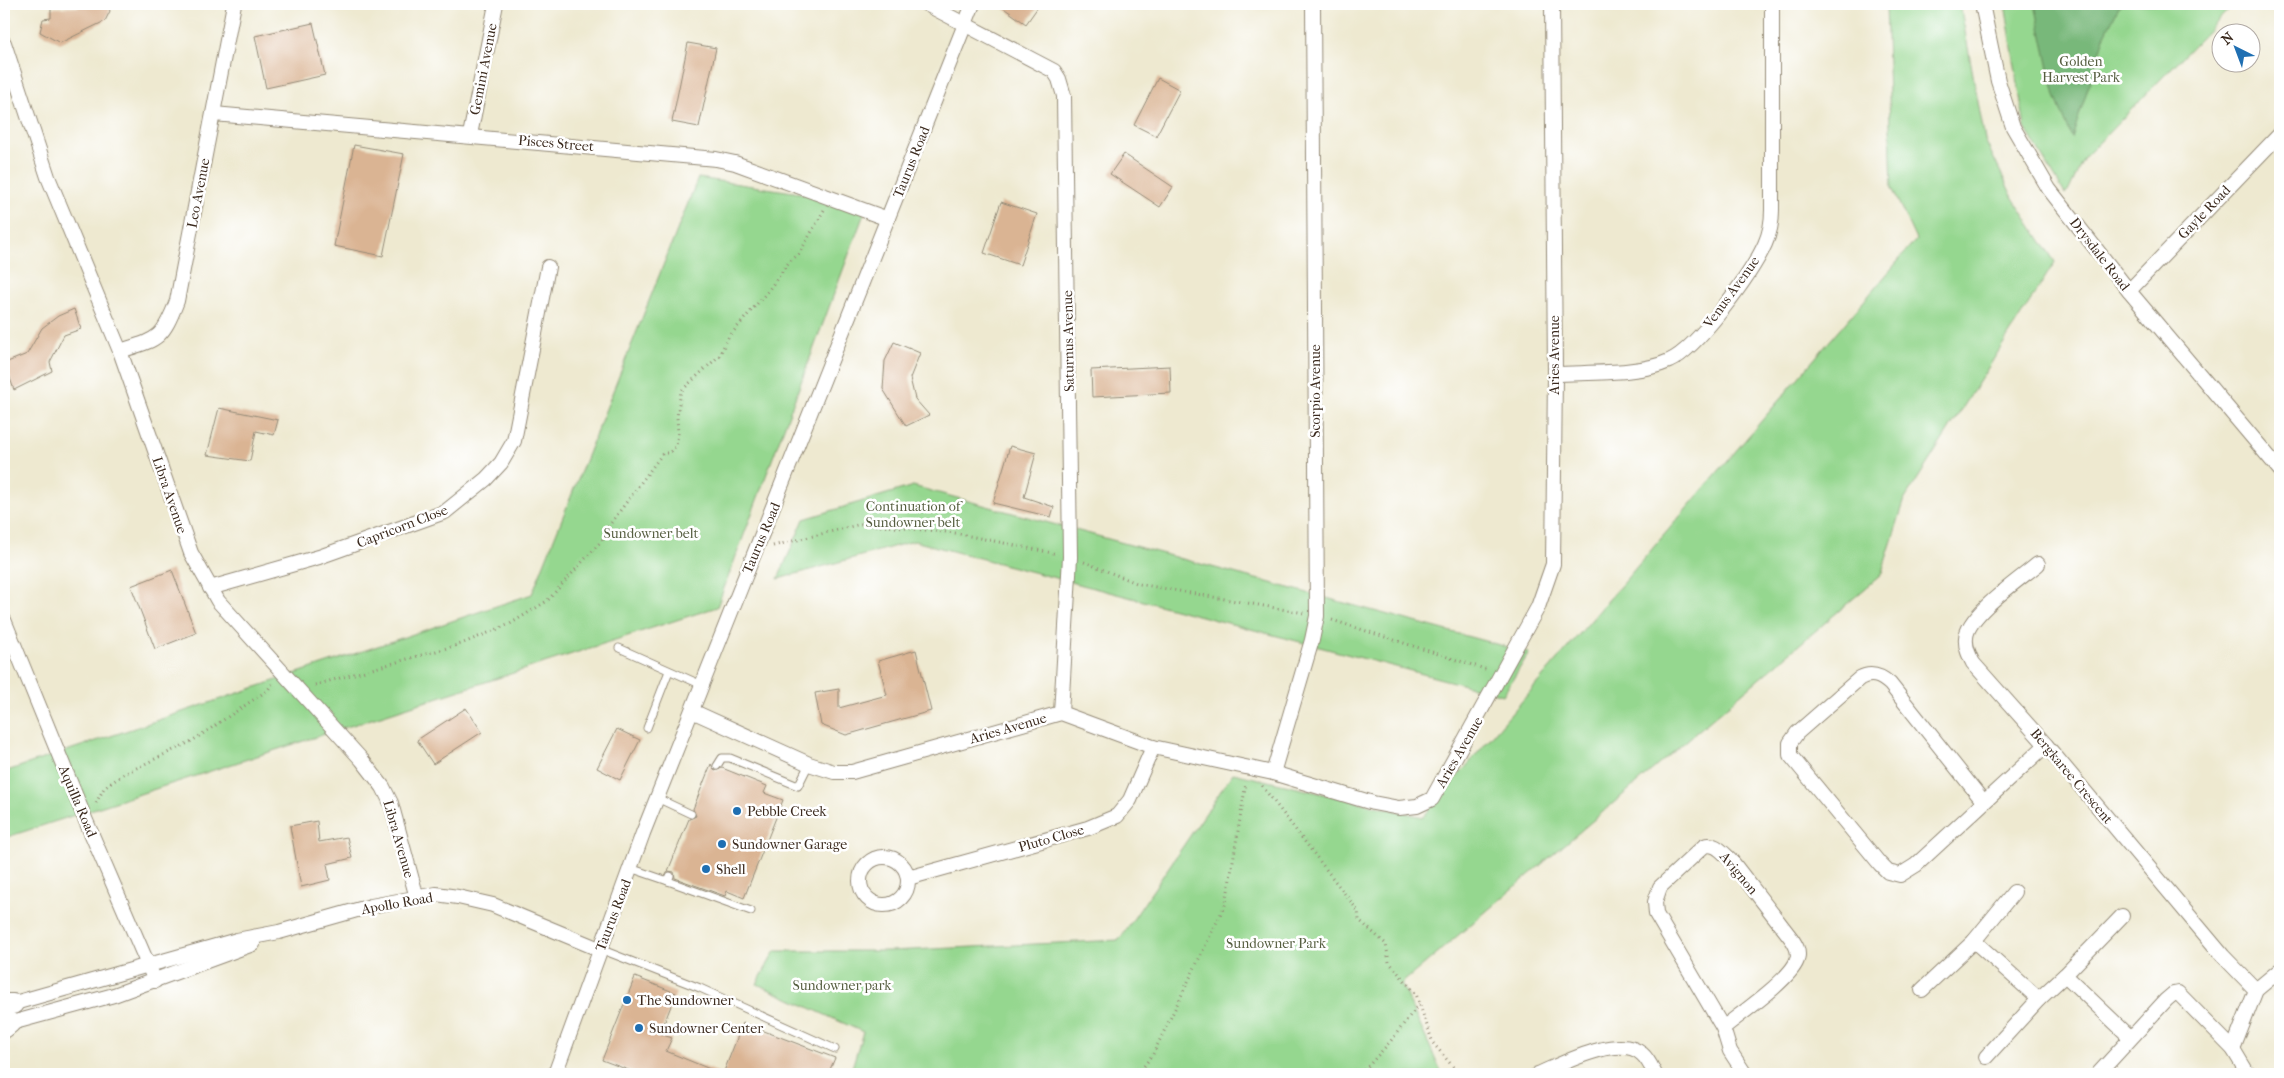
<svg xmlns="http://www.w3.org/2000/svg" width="2284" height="1078" font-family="'IM FELL French Canon',serif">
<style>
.green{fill:#95d78f;stroke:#688056}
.forest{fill:#78b87a;stroke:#5a714c}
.building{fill:#dab493}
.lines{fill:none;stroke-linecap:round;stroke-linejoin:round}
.service-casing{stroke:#948a77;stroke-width:9}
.minor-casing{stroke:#948a77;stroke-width:16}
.secondary-casing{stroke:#948a77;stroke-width:22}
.path{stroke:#948a77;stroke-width:3;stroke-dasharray:1 4;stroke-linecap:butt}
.service{stroke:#fff;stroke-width:7}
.minor{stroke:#fff;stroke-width:14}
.secondary{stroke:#fff;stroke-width:20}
.poi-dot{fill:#1f6fb2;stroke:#fff;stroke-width:2}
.labels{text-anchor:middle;stroke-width:5;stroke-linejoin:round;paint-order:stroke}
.park-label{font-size:14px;fill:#565e40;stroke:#fff}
.street-label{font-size:14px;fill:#3b2a1e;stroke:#fff}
.poi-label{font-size:14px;fill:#3b2a1e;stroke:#fff;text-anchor:start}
</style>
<rect width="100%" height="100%" fill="#fff"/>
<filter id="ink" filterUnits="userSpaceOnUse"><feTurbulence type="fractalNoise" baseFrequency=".02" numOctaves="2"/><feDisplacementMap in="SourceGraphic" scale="10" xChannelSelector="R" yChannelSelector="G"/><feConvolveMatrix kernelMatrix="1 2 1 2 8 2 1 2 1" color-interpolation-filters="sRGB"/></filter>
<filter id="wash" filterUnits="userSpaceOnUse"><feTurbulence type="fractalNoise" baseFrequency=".0096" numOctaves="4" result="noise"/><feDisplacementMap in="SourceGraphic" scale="20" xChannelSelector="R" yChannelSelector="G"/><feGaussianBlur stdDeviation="1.12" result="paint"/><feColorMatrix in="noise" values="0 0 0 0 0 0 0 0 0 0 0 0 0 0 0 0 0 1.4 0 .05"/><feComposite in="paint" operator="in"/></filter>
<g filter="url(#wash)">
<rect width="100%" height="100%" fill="#eee9d0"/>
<g class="green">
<polygon points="1886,4 1960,4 1985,140 2013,198 2055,262 1905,499 1881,575 1401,984 1442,1073 1440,1074 850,1074 863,1032 757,984 775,951 890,951 1119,940 1233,773 1423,817 1916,240 1892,188"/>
<polygon points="2005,4 2234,4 2084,158 2068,192 2065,194 2025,128"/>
<polygon points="698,178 868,203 717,607 4,838 4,772 532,594"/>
<polygon points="913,486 1529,653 1503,695 914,541 778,579 804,519"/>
</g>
<polygon class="forest" points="2035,4 2120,4 2104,37 2072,138 2055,96"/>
<g id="blocks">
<g class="building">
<polygon points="82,4 107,4 110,11 105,21 60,43 40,32 43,19 51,18 51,8 78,7"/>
<polygon points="998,4 1040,4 1026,24"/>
<polygon points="313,23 325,75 266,88 255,36"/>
<polygon points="688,43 716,48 699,127 672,122"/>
<polygon points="1158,78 1180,90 1156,136 1134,125"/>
<polygon points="354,145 404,154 383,256 334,246"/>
<polygon points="1124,154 1173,187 1160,207 1110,174"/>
<polygon points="1001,202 1037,214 1020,265 984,253"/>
<polygon points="74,309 81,329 64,335 50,362 52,371 14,390 5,363 27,354 42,328 58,316"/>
<polygon points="894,342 920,353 910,378 915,399 929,415 906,426 883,389 885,361"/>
<polygon points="1170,366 1171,393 1092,397 1091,370"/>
<polygon points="219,408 278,420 274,435 256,431 250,461 207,455"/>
<polygon points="1010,446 1036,453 1024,497 1054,507 1051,517 993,503"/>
<polygon points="172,570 196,633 155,649 131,586"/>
<polygon points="916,650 931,711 846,735 821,725 815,693 839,689 839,708 887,695 878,661"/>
<polygon points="466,708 482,732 433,764 417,740"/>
<polygon points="617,729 640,740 620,780 597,768"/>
<polygon points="711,764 715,771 722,768 767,786 764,793 783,800 744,898 727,891 725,896 675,878 674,872 668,871 689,819 696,816 693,809"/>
<polygon points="317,821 319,842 347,837 352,858 327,864 330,880 301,887 290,826"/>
<polygon points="635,977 676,993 660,1034 672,1038 666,1051 722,1074 639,1074 602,1060"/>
<polygon points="743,1023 835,1058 828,1074 723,1074"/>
</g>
</g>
</g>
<g filter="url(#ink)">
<use href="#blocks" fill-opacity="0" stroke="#948a77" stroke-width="1"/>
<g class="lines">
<g class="service-casing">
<g id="service">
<polyline points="619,648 702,685"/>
<polyline points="647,728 669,671"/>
<polyline points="717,766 722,758 730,758 798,786 809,764"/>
<polyline points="657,798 691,814"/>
<polyline points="630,868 668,881"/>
<polyline points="670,876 668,881 751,911"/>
<polyline points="600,949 700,988 835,1049"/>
</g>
</g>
<g class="minor-casing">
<g id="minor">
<polyline points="926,4 1054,71 1059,79 1064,96 1070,557 1061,713"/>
<polyline points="1982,4 1998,81 2013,127 2049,189 2129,291 2280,470"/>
<polyline points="4,43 48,177 120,351 191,553 218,601 362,760 383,787 391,803 417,898"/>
<polyline points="214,114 716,159 735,163 888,219"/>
<polyline points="470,135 496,4"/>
<polyline points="2129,291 2280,134"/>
<path d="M120 351C158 339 162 340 177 301L234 4"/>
<path d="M1555 374C1588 372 1639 375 1669 361 1697 349 1752 273 1765 244 1770 233 1772 222 1772 210V4"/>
<path d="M2038 564C2020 579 1967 615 1966 638 1965 647 1969 655 1973 663L2046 745 2223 956 2256 990"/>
<polyline points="210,588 319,557 445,512 486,479 501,463 514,441 548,267"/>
<polyline points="4,620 86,821 155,981"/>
<polyline points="692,711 809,764 834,772 852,772 1061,713 1153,747 1273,773 1373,803 1399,808 1417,806 1432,799 1538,607 1553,564 1555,374 1552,4"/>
<polyline points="1273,773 1312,640 1317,616 1313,4"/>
<path d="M1983 801 1890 684C1880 675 1871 672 1860 678L1797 733 1790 743V755L1880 864 1888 872 1900 875 1916 865 2046 745"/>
<circle cx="884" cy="881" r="24"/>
<polyline points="908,878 1088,828 1117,816 1130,800 1153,747"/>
<polyline points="1974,941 2014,892"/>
<polyline points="2065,975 2122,916"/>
<polyline points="1922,990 1974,941 2039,999 2065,975 2130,1037"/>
<polyline points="4,1006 237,940 279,932 371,906 436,894 458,897 493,905 599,949"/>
<polyline points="4,1025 114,995 253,944"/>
<path d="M1723 1028C1740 1014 1791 979 1797 960 1800 952 1796 945 1791 938L1730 859C1722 852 1715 842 1704 846L1660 887 1655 902 1656 914 1723 1028 1730 1051 1745 1074"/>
<polyline points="2233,1049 2256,990 2280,970"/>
<polyline points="1986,1057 2039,999"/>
<polyline points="555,1074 643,833 973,4"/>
<path d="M1538 1074C1562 1064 1619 1033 1642 1054 1648 1059 1652 1068 1655 1074"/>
<polyline points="2098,1074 2166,1000 2173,994 2178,993 2233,1049 2248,1074"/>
</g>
</g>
<g class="secondary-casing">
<g id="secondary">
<polyline points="4,1004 13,1004"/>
<polyline points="4,1028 10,1023"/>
</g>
</g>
<g class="path">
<polyline points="773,546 861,524 955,533 1057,554"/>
<polyline points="1084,562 1139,584 1304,613"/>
<polyline points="1332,620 1488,670"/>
<polyline points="315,685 461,644 510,624 547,601 604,538 608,527 663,453 669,453 676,446 678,434 677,417 681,391 719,356 728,338 768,291 789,262 799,254 824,210"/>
<polyline points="1262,786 1358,911 1359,920 1386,944 1389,962 1416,994 1433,1043 1459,1074"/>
<polyline points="96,803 104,788 124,774 192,741 268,690 272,684"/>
<polyline points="1138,1074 1153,1054 1226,903 1246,783"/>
<polyline points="1361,1074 1390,1042 1419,1004"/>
</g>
<use href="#service" class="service"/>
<use href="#minor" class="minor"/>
<use href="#secondary" class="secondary"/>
</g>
</g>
<g class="poi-dot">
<circle cx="737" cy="811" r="5"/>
<circle cx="722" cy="844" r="5"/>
<circle cx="706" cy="869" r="5"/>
<circle cx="627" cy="1000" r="5"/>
<circle cx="639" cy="1028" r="5"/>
</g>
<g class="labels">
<g class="park-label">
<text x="2081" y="66">Golden<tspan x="2081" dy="16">Harvest Park</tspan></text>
<text x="913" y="511">Continuation of<tspan x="913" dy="16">Sundowner belt</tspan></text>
<text x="651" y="538">Sundowner belt</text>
<text x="1276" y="948">Sundowner Park</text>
<text x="842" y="990">Sundowner park</text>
</g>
<g class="street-label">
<text transform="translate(483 69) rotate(-79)" y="5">Gemini Avenue</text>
<text transform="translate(556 143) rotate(5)" y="5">Pisces Street</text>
<text transform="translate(911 162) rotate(-68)" y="5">Taurus Road</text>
<text transform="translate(198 193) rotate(-79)" y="5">Leo Avenue</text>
<text transform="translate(2204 212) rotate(-46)" y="5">Gayle Road</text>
<text transform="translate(2100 254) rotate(52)" y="5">Drysdale Road</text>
<text transform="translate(1731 292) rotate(-54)" y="5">Venus Avenue</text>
<text transform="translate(1068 341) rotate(-91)" y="5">Saturnus Avenue</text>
<text transform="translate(1554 355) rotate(-90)" y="5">Aries Avenue</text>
<text transform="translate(1315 391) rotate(-90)" y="5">Scorpio Avenue</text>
<text transform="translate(170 495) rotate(71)" y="5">Libra Avenue</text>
<text transform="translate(402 526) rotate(-21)" y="5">Capricorn Close</text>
<text transform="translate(761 538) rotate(-67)" y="5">Taurus Road</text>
<text transform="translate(1008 728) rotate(-16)" y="5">Aries Avenue</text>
<text transform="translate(1459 752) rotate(-60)" y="5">Aries Avenue</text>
<text transform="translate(2072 776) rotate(50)" y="5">Bergkaree Crescent</text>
<text transform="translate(78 801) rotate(67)" y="5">Aquilla Road</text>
<text transform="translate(1051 838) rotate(-16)" y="5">Pluto Close</text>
<text transform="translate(399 839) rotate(74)" y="5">Libra Avenue</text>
<text transform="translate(1739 873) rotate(50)" y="5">Avignon</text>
<text transform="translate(397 903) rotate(-10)" y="5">Apollo Road</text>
<text transform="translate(613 915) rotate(-69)" y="5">Taurus Road</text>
</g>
<g class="poi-label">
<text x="747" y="816">Pebble Creek</text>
<text x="732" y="849">Sundowner Garage</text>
<text x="716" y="874">Shell</text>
<text x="637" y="1005">The Sundowner</text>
<text x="649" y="1033">Sundowner Center</text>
</g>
</g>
<rect width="2284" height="1078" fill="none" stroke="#fff" stroke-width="20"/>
<g transform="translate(2236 48) rotate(318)"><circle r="24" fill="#ffffff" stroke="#b1aaa5"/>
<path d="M0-4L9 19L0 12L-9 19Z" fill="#1f6fb2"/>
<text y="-8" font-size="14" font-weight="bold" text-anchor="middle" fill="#3b2a1e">N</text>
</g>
</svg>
